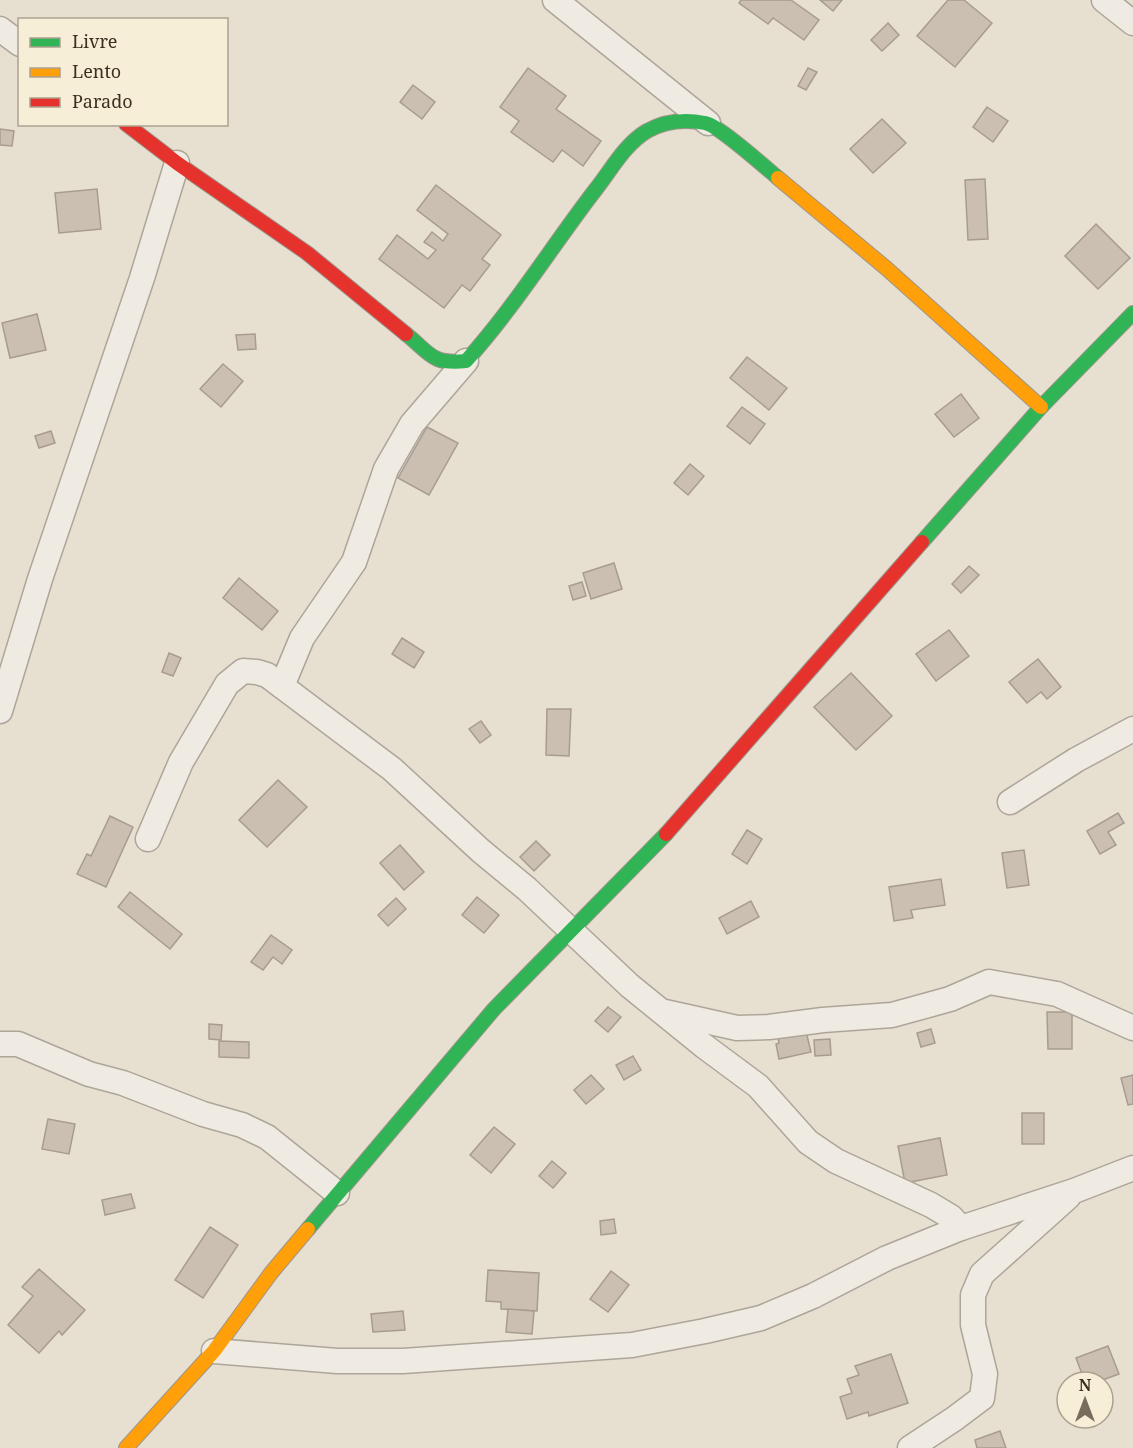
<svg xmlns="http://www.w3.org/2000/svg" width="1133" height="1448" font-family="'Noto Serif',serif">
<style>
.building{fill:#cbbfb2;stroke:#a89c90;stroke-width:1.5}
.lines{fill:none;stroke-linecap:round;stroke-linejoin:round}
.street-casing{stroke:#ada599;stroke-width:27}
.fast-casing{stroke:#9c958a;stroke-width:16}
.slow-casing{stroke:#9c958a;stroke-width:16}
.jam-casing{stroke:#9c958a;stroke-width:16}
.street{stroke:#efebe3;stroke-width:24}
.fast{stroke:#30b455;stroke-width:14}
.slow{stroke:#ff9f0a;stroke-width:14}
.jam{stroke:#e5322d;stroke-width:14}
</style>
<rect width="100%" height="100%" fill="#e7e0d1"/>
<g class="building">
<polygon points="741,0 791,0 819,20 804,40 773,18 768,24 739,3"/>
<polygon points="820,0 842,0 833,11"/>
<polygon points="948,0 964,0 992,23 955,67 917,36"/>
<polygon points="888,23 899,35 882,51 871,40"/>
<polygon points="528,68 566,96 556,109 601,141 583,166 562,150 553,162 511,132 519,121 500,107"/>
<polygon points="808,68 817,72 806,90 798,86"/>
<polygon points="413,85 435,102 422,119 400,102"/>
<polygon points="987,107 1008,121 993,142 973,127"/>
<polygon points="882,119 906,143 873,173 850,149"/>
<polygon points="0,129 14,131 12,146 0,145"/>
<polygon points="985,179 988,239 968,240 965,180"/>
<polygon points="436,185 501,235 482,259 490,265 470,291 462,285 444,308 379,259 397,235 428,259 436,250 424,242 432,232 443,241 448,234 417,210"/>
<polygon points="97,189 101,229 59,233 55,193"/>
<polygon points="1096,224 1130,258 1098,289 1065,256"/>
<polygon points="37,314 46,350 10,358 2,323"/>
<polygon points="255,334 256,349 238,350 236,335"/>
<polygon points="747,357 787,388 769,410 730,378"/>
<polygon points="223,364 243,381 221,407 200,389"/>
<polygon points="961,394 979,418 954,437 935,414"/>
<polygon points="742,407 765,424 750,444 727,426"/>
<polygon points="427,427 458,443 429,495 398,478"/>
<polygon points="51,431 55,443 39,448 35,436"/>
<polygon points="690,464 704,476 688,495 674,483"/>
<polygon points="614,563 622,589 591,599 583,573"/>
<polygon points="969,566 979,575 961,593 952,584"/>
<polygon points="239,578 278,611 262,630 223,598"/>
<polygon points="582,582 586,596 573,600 569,586"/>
<polygon points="949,630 969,656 936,681 916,654"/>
<polygon points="402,638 424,652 414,668 392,654"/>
<polygon points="169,653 181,658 173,676 162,672"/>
<polygon points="1038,659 1061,687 1047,699 1041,692 1027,703 1009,682"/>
<polygon points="851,673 892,716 856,750 814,707"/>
<polygon points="547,709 571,709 569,756 546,755"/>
<polygon points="481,721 491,735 480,743 469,729"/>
<polygon points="278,780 307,807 267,847 239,820"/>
<polygon points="1118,813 1124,823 1108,832 1116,845 1100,854 1087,831"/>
<polygon points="110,816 133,827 106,887 77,874 87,854 91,856"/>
<polygon points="747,830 762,839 747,864 732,854"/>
<polygon points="536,841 550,855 534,871 520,857"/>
<polygon points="400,845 424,872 404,890 380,863"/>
<polygon points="1024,850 1029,885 1007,888 1002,853"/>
<polygon points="941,879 945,905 911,910 913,918 894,921 889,887"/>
<polygon points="130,892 182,934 170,949 118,907"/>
<polygon points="477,897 499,915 484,933 462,915"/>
<polygon points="396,898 406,909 388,926 378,915"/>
<polygon points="751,901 759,917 727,934 719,918"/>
<polygon points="271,935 292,950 282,964 273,957 263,970 251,962"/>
<polygon points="608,1007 621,1017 608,1032 595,1021"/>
<polygon points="1047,1012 1072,1012 1072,1049 1048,1049"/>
<polygon points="209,1024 222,1025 221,1040 209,1039"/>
<polygon points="805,1027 811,1052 779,1059 776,1044 779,1043 777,1033"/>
<polygon points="931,1029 935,1043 921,1047 917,1033"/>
<polygon points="830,1039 831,1055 815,1056 814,1040"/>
<polygon points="219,1041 249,1042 249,1058 219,1057"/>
<polygon points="633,1056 641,1070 624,1080 616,1065"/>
<polygon points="591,1075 604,1089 586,1104 574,1090"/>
<polygon points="1133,1075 1133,1104 1128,1105 1121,1078"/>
<rect x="1022" y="1113" width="22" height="31"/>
<polygon points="48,1119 75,1124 69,1154 42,1149"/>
<polygon points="494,1127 515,1144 491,1173 470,1155"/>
<polygon points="940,1138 947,1175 905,1183 898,1146"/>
<polygon points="552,1161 566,1173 553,1188 539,1176"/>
<polygon points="131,1194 135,1208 105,1215 102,1200"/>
<polygon points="614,1219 616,1233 601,1235 600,1221"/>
<polygon points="210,1227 238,1245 203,1298 175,1280"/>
<polygon points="39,1269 85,1310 62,1335 59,1331 39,1353 8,1325 33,1296 22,1287"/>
<polygon points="488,1270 539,1273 537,1311 501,1309 501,1302 486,1301"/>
<polygon points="611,1271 629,1285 608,1312 590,1299"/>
<polygon points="508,1309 534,1311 532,1334 506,1332"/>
<polygon points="403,1311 405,1330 373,1332 371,1314"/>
<polygon points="1108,1346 1119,1374 1097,1382 1085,1382 1076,1358"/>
<polygon points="891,1354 908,1403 869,1416 868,1412 847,1419 840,1397 852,1393 847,1379 859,1375 855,1366"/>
<polygon points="1000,1431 1006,1448 977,1448 975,1440"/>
</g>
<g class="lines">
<g class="street-casing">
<g id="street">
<polyline points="555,0 708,123"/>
<polyline points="1104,0 1133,23"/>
<polyline points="0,29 20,44"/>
<polyline points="282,686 302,638 354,562 386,469 412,424 466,361"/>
<polyline points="0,711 40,579 142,278 177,163"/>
<polyline points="1010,802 1076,760 1133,729"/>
<polyline points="148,839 181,762 227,684 243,671 257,672 267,675 392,769 481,851 527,889 630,986 704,1046 758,1086 808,1142 836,1161 931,1205 951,1217 961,1228"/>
<polyline points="665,1012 737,1028 769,1027 823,1020 892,1015 950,999 989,982 1057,994 1133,1028"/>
<polyline points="0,1044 18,1044 89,1074 123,1083 203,1114 242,1125 267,1137 337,1193"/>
<polyline points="214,1351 337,1361 403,1361 632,1345 705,1331 761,1318 813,1296 887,1258 961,1228 1074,1191 1133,1168"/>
<polyline points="910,1448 954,1419 982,1398 985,1374 973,1325 973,1295 982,1274 1068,1197"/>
</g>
</g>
<g class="fast-casing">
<g id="fast">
<path d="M406 334C430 353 431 365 466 361 514 308 552 246 596 189 611 170 625 144 647 131 665 121 685 119 705 123 718 125 765 167 778 178"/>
<polyline points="922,542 1041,407 1133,313"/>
<polyline points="308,1229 494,1009 666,834"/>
</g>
</g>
<g class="slow-casing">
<g id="slow">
<polyline points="778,178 886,268 1041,407"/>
<polyline points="126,1448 214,1351 271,1273 308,1229"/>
</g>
</g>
<g class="jam-casing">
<g id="jam">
<polyline points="126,124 177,163 307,253 406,334"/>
<polyline points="666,834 922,542"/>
</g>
</g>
<use href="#street" class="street"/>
<use href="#fast" class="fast"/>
<use href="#slow" class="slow"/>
<use href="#jam" class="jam"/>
</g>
<rect x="18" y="18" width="210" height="108" fill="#f7eed8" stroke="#ada18e" stroke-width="1.5"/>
<rect x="30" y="38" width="30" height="9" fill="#30b455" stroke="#ada18e" stroke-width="1.5"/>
<text x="72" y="48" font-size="18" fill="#3d2e20">Livre</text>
<rect x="30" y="68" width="30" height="9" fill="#ff9f0a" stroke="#ada18e" stroke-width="1.5"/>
<text x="72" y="78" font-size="18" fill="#3d2e20">Lento</text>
<rect x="30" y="98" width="30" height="9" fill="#e5322d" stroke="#ada18e" stroke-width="1.5"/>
<text x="72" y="108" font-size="18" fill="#3d2e20">Parado</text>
<g transform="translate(1085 1400)"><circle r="28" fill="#f7eed8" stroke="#ada18e" stroke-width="1.5"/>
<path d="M0-4.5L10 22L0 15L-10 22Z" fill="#786c5e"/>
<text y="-9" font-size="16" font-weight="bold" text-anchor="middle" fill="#3d2e20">N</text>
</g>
</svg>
